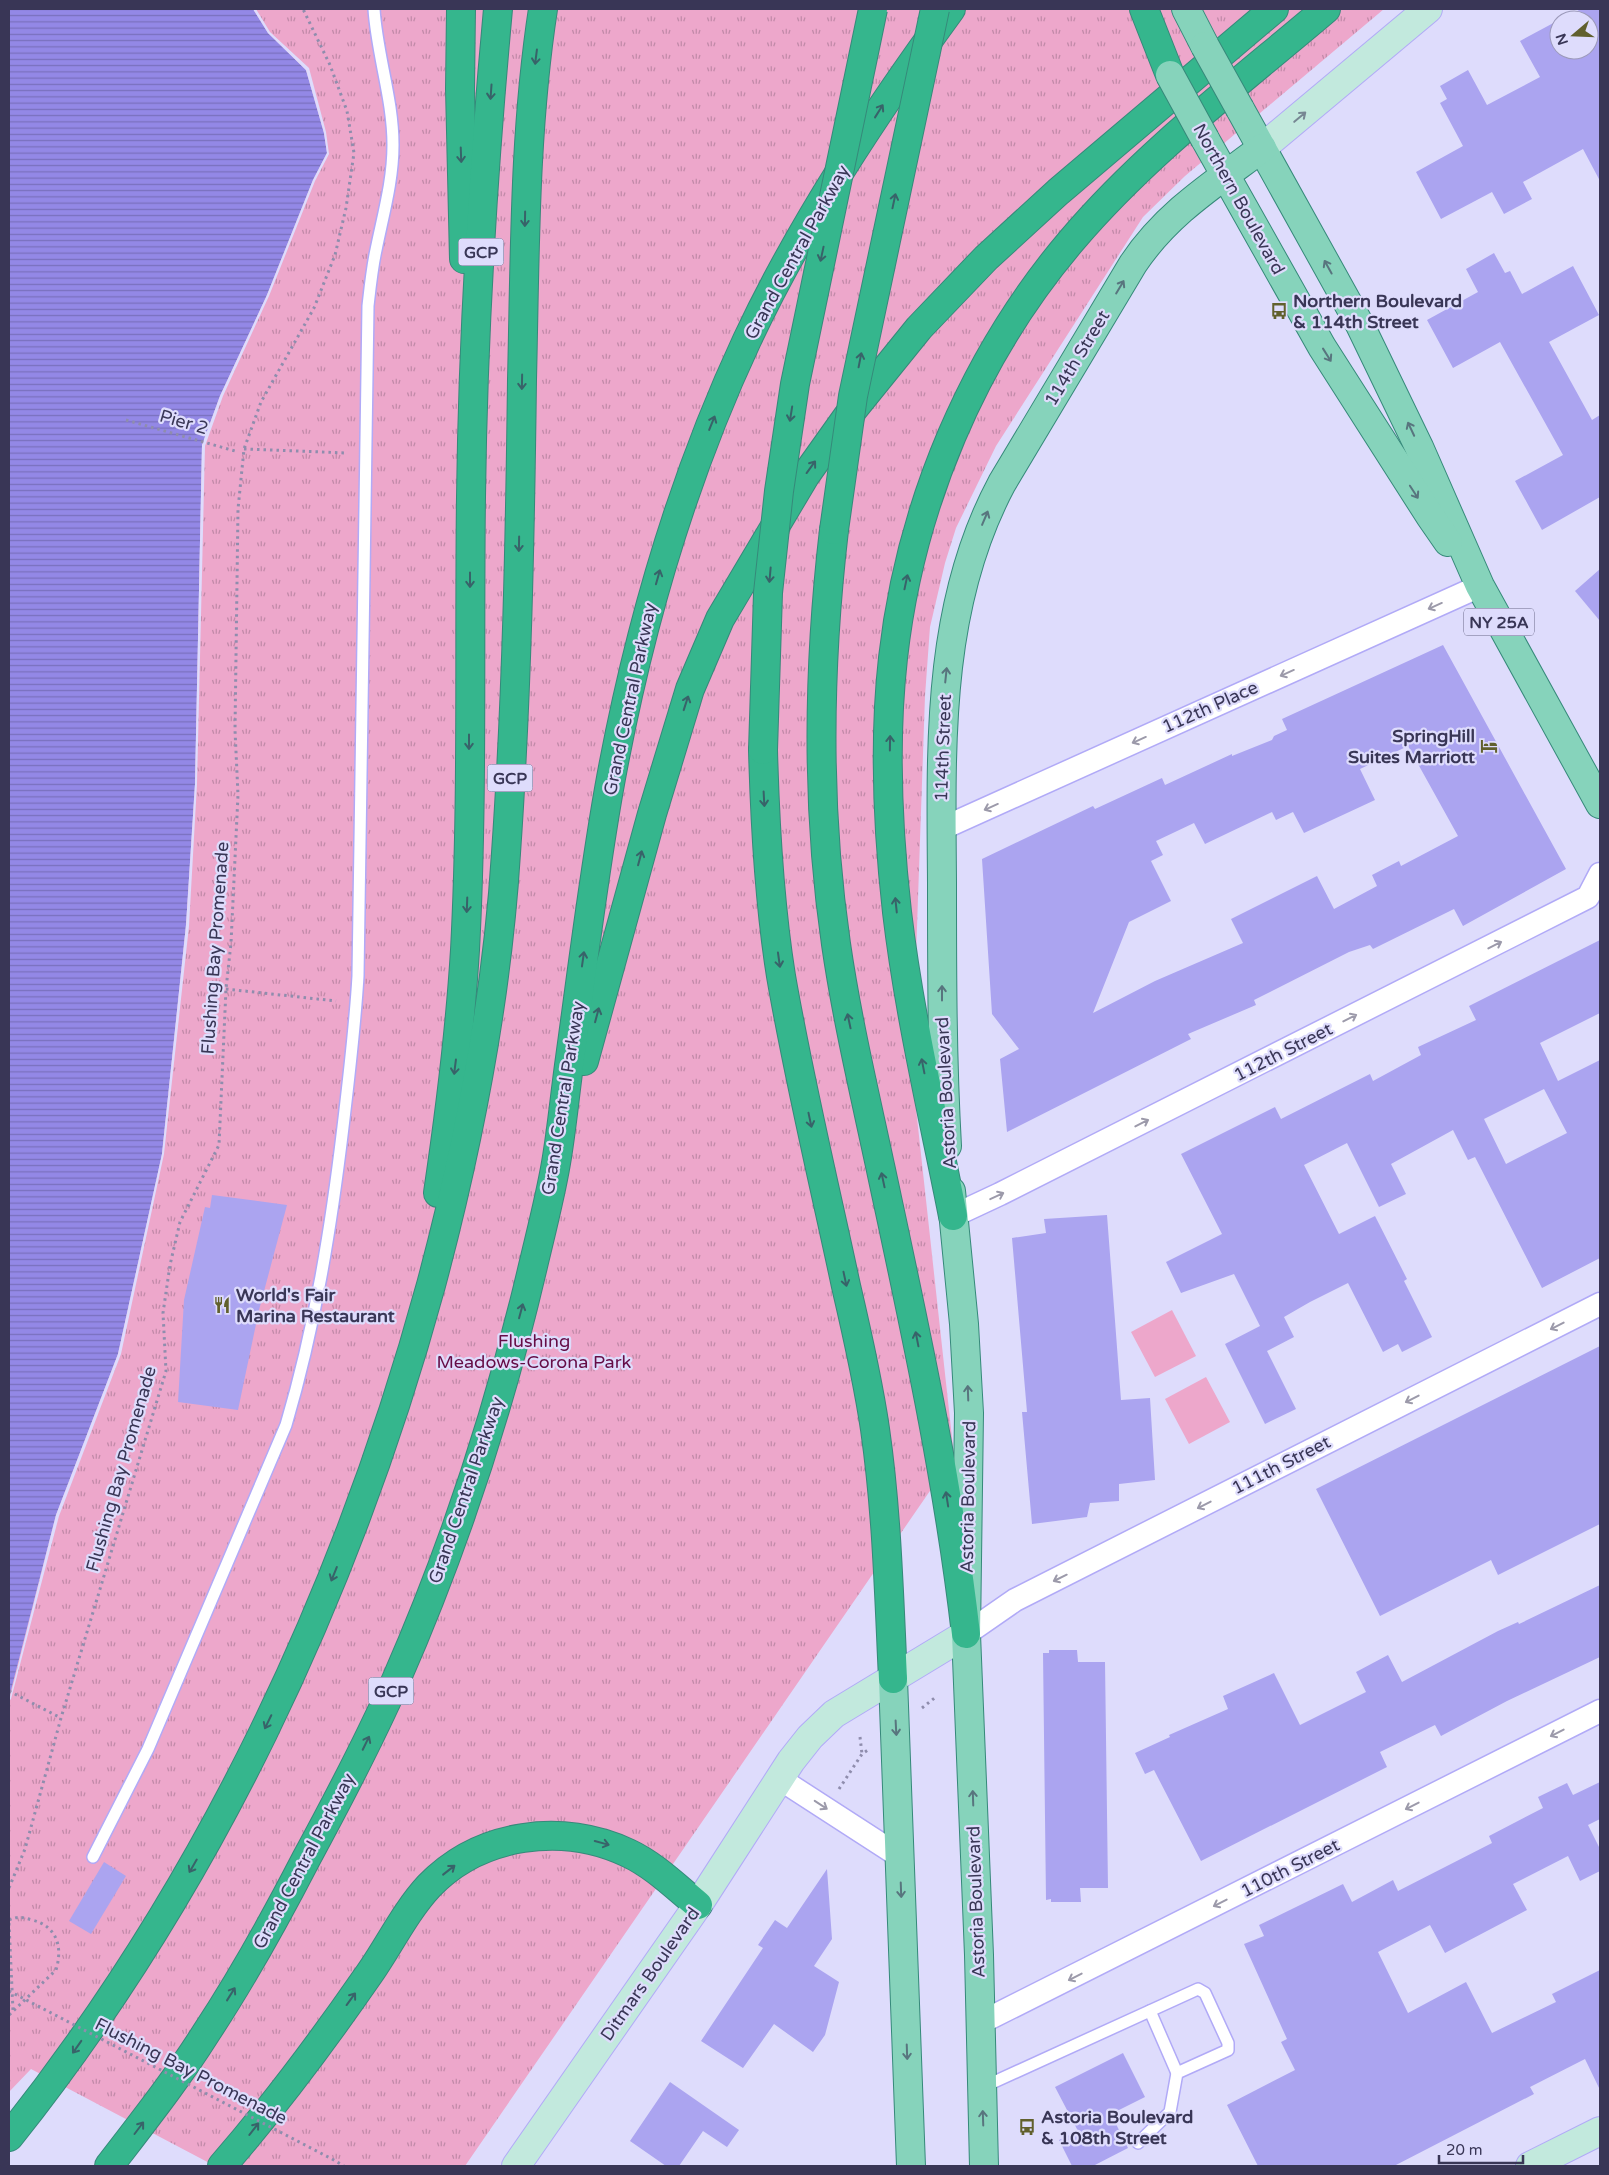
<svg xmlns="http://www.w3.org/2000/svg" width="1609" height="2175" font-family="'Varela Round',sans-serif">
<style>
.park{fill:url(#park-tufts)}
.pitch{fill:#eda7cb}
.water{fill:url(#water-rules)}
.pier{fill:#dedcfc}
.building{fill:#aba4f0;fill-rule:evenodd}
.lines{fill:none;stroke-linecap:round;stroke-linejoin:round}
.lane-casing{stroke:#b1aaf7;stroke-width:14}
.street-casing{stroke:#b1aaf7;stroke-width:25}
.secondary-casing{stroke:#b1aaf7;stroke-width:30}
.primary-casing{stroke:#36897a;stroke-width:30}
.highway-casing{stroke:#36897a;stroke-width:30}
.path{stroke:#8f8dad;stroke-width:3;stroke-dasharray:2.5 4;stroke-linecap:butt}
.lane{stroke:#fff;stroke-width:11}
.street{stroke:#fff;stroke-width:22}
.secondary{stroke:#c2e9dd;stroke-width:28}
.primary{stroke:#86d3bb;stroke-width:28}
.highway{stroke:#35b68d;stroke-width:28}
.primary-bridge-casing{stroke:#36897a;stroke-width:30;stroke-linecap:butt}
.highway-bridge-casing{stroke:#36897a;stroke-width:30;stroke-linecap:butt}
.path-bridge{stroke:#8f8dad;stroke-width:3;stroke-dasharray:2.5 4;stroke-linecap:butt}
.primary-bridge{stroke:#86d3bb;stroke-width:28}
.highway-bridge{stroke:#35b68d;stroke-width:28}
.oneway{stroke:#386369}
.oneway2{stroke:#778793}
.oneway3{stroke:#58757e}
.oneway4{stroke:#9c9aaa}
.labels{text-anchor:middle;stroke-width:4.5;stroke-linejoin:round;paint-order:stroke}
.shield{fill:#dedcfc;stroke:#6a6888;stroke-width:1}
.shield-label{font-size:16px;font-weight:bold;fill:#393656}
.street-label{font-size:18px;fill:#393656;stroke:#dedcfc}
.poi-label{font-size:18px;font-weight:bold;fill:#393656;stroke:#dedcfc;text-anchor:start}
.park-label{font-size:18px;fill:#650c46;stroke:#dedcfc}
</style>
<defs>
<pattern id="park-tufts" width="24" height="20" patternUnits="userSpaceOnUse" patternTransform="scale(1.25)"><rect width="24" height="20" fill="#eda7cb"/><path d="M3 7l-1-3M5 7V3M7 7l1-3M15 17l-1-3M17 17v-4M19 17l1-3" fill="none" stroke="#c189a8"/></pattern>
<pattern id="water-rules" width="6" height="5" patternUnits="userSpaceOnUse" patternTransform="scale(1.25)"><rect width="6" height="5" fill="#9388e6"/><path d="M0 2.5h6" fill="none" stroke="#7970bd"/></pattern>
</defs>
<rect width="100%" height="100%" fill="#dedcfc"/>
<polygon class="park" points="253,9 1384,9 1185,176 1143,217 996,446 956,528 945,563 930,627 925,696 912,1072 954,1456 465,2166 215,2166 31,2069 9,2092 9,1697 56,1515 118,1354 162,1154 186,925 195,784 202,445 220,396 267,295 313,180 327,153 324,133 306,70 268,33"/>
<g class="pitch">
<polygon points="1172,1310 1196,1356 1155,1377 1131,1332"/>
<polygon points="1206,1377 1230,1422 1189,1444 1165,1399"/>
</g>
<polygon class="water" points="9,9 253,9 268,33 306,70 324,133 327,153 313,180 267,295 220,396 202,445 195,784 186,925 162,1154 118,1354 56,1515 9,1698"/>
<polygon class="pier" points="253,9 256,9 270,32 309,68 326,132 329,154 315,181 269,296 223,396 205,446 197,784 189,926 164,1154 121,1354 59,1516 11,1699 9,1701 56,1515 118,1354 162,1154 186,925 195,784 202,445 220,396 267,295 313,180 327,153 324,133 306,70 268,33"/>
<g class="building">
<polygon points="1581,9 1600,9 1600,181 1583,149 1523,182 1532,199 1504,214 1492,192 1441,219 1416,172 1463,146 1440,103 1447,99 1440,86 1468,70 1487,105 1540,77 1520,41 1559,20 1559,50 1589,50 1589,20 1560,20"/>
<polygon points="1494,253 1505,273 1510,271 1522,294 1573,266 1599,315 1549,342 1592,420 1600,415 1600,497 1542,530 1515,481 1563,455 1500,342 1453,368 1427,320 1478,292 1466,269"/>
<polygon points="1600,569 1600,621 1575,591"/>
<path d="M1443 645 1566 869 1463 926 1454 909 1373 949 1370 945 1349 952 1254 1000 1256 1005 1188 1034 1191 1039 1007 1132 1000 1059 1019 1049 992 1014 982 859 1093 806 1095 809 1162 778 1165 785 1232 754V756L1272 740 1274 736 1287 730 1282 719ZM1408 746 1458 836 1401 866 1399 861 1372 875 1377 886 1334 909 1317 876 1231 919 1243 943 1155 981 1093 1013 1129 922 1171 901 1151 861 1163 855 1156 841 1194 823 1205 844 1272 812 1276 820 1293 812 1304 833 1375 800 1360 769Z"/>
<path d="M1600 940V1013L1540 1043 1558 1081 1600 1060V1258L1542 1288 1475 1157 1468 1160 1453 1130 1391 1164 1406 1194 1379 1207 1347 1143 1304 1165 1339 1234 1375 1216 1407 1279 1404 1281 1432 1337 1402 1352 1398 1344 1383 1352 1348 1283 1310 1302 1284 1317 1294 1337 1267 1351 1296 1409 1265 1424 1225 1344 1260 1326 1234 1274 1181 1293 1166 1262 1222 1234 1181 1154 1275 1107 1281 1119 1370 1074 1373 1081 1421 1055 1418 1047 1476 1020 1469 1006ZM1544 1089 1567 1133 1506 1164 1484 1119Z"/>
<polygon points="212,1195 287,1205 259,1310 238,1410 178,1402 184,1300 205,1207 210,1208"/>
<polygon points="1107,1215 1121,1400 1150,1398 1155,1480 1119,1484 1119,1501 1090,1503 1087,1517 1032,1524 1022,1412 1027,1412 1012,1238 1046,1233 1044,1219"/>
<polygon points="1600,1346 1600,1524 1498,1575 1491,1560 1380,1616 1316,1489"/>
<polygon points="1600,1585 1600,1657 1507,1701 1441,1736 1435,1725 1380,1752 1387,1767 1201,1861 1154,1770 1145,1774 1135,1753 1170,1737 1169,1735 1228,1709 1223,1696 1274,1673 1300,1725 1366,1692 1356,1672 1388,1655 1402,1682 1498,1631 1518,1622 1519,1624"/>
<polygon points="1049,1650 1077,1650 1078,1662 1105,1662 1108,1888 1080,1888 1081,1902 1051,1902 1051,1899 1046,1900 1043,1653 1049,1653"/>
<polygon points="1600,1782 1600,1819 1588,1825 1600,1849 1600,1871 1580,1881 1568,1856 1513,1884 1527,1910 1445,1953 1430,1925 1378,1952 1408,2013 1466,1982 1492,2033 1556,2002 1552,1994 1600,1970 1600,2090 1585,2059 1530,2087 1534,2094 1394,2166 1258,2166 1227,2105 1295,2070 1281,2042 1287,2039 1244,1944 1264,1936 1259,1925 1343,1884 1352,1902 1393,1880 1398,1891 1492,1843 1489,1836 1543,1808 1538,1797 1567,1783 1573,1795"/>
<polygon points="104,1862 126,1876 91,1934 69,1921"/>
<polygon points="827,1869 832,1939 814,1966 839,1982 825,2035 813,2052 774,2024 743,2068 701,2041 763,1948 758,1945 775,1920 787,1928"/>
<polygon points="1123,2053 1145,2097 1111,2114 1128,2148 1093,2166 1072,2166 1059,2140 1078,2131 1055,2087"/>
<polygon points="670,2082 739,2130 727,2147 703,2131 679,2166 666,2166 630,2141"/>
</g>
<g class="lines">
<g class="lane-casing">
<g id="lane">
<path d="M93 1857 148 1749 286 1425C315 1327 331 1228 343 1127 349 1077 355 1027 358 976L368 306C370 288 372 268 376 250 383 215 393 181 393 145 393 99 377 55 374 9"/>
<polyline points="1150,2011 1177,2073"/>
<polyline points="983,2087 1198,1989 1205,1993 1228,2043 1228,2050 1177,2073 1170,2112 1138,2143"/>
</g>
</g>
<g class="street-casing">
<g id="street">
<polyline points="941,829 1480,586"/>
<polyline points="953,1216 1000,1194 1588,897 1600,874"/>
<polyline points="966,1634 1015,1600 1600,1304"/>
<polyline points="780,1779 899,1856"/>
<polyline points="980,2023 1600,1711"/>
</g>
</g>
<g class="secondary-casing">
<g id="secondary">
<polyline points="1262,148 1428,9"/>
<polyline points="516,2166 698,1905 791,1761 810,1737 834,1714 966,1634"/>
<polyline points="1530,2166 1600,2131"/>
</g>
</g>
<g class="primary-casing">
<g id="primary">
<polyline points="1186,9 1205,46"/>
<polyline points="1240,109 1360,325 1419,447 1480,586 1600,804"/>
<polyline points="1205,139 1322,347 1430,516 1448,542"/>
<path d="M947 1146C942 1058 942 970 942 882 941 746 936 606 1002 483L1133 264C1167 213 1214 184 1262 148"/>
<polyline points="951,1191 964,1324 969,1413 966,1634 979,1955 984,2166"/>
<polyline points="893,1679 911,2166"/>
</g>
</g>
<g class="highway-casing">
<g id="highway">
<polyline points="461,9 460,89 464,259"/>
<polyline points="1144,9 1170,75"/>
<path d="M834 530C818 667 816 807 836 944 847 1020 865 1095 881 1170 914 1324 948 1477 966 1634"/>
<path d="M763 750C765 825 769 901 781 976 799 1080 824 1183 846 1286 857 1333 868 1381 875 1429 887 1512 889 1596 893 1679"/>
<polyline points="584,1061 652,814 690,689 720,619 805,476 847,417 919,328 986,258 1058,192 1274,9"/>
<path d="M438 1193C450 1112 460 1032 465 950 473 799 469 648 471 497 473 334 483 171 498 9"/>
<path d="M953 1216C933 1115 909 1014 897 912 888 832 884 738 893 658 910 506 973 356 1072 240 1146 153 1239 83 1326 9"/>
<path d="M9 2137C208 1888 347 1592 431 1285 469 1143 497 1000 506 853 517 695 520 537 522 380 525 256 524 132 543 9"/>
<path d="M109 2166C142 2123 177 2079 206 2033 243 1977 275 1919 306 1859 338 1800 369 1741 396 1680 454 1548 500 1407 533 1266 541 1232 550 1198 556 1163 562 1128 565 1093 570 1058 583 964 594 871 611 778 639 627 682 479 747 340 802 223 875 113 951 9"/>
<path d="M222 2166C274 2106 322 2042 367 1977 388 1948 404 1913 429 1886 480 1833 563 1822 628 1853 654 1865 676 1887 698 1905"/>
</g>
</g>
<g class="path">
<polyline points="126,420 235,451"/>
<polyline points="244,449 347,453"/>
<polyline points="226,989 336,1001"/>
<polyline points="9,1691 61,1718"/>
<polyline points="922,1708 937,1696"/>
<polyline points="860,1737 862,1754"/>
<polyline points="839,1789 862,1754 868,1750"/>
<polyline points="9,1888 25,1849 61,1718 166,1371 163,1313 170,1265 180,1222 219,1145 226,989 231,943 238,795 235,730 238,509 244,449 261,402 314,308 335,255 346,208 354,153 347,111 330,65 303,9"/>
<path d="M9 1920C18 1916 22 1917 32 1920 57 1926 63 1947 56 1970L9 2015"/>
<polyline points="9,1923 13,2011"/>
<polyline points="332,2159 344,2166"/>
</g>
<use href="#lane" class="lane"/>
<use href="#street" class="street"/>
<use href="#secondary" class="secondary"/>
<use href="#primary" class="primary"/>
<use href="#highway" class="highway"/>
<g class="primary-bridge-casing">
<g id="primary-bridge">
<polyline points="1205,46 1240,109"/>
<polyline points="1170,75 1205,139"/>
</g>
</g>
<g class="highway-bridge-casing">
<g id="highway-bridge">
<polyline points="834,530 853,396 935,9"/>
<polyline points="763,750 768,593 779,491 795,384 873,9"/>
</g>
</g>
<polyline class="path-bridge" points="9,1991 332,2159"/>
<use href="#primary-bridge" class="primary-bridge"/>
<use href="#highway-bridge" class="highway-bridge"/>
</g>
<defs><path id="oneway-shaft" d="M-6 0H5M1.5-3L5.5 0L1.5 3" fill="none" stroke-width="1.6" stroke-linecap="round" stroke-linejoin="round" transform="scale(1.25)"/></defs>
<g class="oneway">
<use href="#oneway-shaft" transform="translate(536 57) rotate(97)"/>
<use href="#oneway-shaft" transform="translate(491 92) rotate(94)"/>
<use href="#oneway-shaft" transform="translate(879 111) rotate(-58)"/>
<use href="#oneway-shaft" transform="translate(461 155) rotate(88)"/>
<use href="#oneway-shaft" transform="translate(894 201) rotate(-78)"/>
<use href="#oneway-shaft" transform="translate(525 219) rotate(91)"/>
<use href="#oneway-shaft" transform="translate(822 254) rotate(102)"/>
<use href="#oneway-shaft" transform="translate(860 360) rotate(-79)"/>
<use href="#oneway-shaft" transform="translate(522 382) rotate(91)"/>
<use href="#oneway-shaft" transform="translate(791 414) rotate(99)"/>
<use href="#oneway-shaft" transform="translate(712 423) rotate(-68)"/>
<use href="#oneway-shaft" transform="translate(811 467) rotate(-54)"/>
<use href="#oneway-shaft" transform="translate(519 544) rotate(91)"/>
<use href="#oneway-shaft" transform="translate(770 575) rotate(95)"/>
<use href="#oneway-shaft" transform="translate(658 577) rotate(-74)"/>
<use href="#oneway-shaft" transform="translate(470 580) rotate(90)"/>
<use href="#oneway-shaft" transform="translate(906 582) rotate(-78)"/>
<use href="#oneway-shaft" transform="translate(686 703) rotate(-72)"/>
<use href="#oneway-shaft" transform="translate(469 742) rotate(90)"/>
<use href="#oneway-shaft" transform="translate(890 743) rotate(-89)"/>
<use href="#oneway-shaft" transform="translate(764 799) rotate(87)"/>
<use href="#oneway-shaft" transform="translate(640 858) rotate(-75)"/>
<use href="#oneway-shaft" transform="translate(467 905) rotate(92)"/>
<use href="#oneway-shaft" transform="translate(896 905) rotate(-96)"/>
<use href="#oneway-shaft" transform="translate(583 959) rotate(-82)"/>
<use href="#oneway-shaft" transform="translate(779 960) rotate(82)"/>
<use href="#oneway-shaft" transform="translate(597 1015) rotate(-75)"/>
<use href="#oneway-shaft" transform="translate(849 1021) rotate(-102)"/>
<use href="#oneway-shaft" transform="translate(923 1066) rotate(-101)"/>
<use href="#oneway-shaft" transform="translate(455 1067) rotate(97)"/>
<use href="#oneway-shaft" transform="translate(810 1120) rotate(78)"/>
<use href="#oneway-shaft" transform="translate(883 1180) rotate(-102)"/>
<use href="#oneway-shaft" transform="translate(845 1279) rotate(78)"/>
<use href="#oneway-shaft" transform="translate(521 1311) rotate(-75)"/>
<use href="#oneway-shaft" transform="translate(917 1339) rotate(-101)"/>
<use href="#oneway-shaft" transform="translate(947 1499) rotate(-99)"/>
<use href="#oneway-shaft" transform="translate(334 1574) rotate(112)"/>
<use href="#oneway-shaft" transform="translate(268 1722) rotate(116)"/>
<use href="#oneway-shaft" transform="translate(366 1743) rotate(-64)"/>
<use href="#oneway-shaft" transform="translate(602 1843) rotate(15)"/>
<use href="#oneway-shaft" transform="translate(193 1866) rotate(120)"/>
<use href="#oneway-shaft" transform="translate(449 1870) rotate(-38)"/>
<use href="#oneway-shaft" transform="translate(231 1994) rotate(-58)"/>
<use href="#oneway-shaft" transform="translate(351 1999) rotate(-54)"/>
<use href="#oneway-shaft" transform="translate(77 2047) rotate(125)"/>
<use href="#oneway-shaft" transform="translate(139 2128) rotate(-53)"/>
<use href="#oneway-shaft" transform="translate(254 2129) rotate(-52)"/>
</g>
<use class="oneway2" href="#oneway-shaft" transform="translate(1300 117) rotate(-40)"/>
<g class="oneway3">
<use href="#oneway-shaft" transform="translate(1328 267) rotate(-119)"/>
<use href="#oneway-shaft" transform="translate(1120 287) rotate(-59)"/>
<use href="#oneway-shaft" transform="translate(1327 355) rotate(58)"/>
<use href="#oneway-shaft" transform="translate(1411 429) rotate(-115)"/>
<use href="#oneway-shaft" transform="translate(1414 492) rotate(57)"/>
<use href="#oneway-shaft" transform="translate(985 518) rotate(-67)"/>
<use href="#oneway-shaft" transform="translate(946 675) rotate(-84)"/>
<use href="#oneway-shaft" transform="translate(942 993) rotate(-90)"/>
<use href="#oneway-shaft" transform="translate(968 1393) rotate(-92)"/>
<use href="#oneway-shaft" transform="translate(896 1728) rotate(87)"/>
<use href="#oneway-shaft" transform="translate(973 1798) rotate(-92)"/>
<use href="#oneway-shaft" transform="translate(901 1890) rotate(88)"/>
<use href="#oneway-shaft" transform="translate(907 2052) rotate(88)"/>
<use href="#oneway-shaft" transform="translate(983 2118) rotate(-92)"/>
</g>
<g class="oneway4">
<use href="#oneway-shaft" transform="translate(1435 606) rotate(156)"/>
<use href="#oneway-shaft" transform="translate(1287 673) rotate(156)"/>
<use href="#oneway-shaft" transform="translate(1139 740) rotate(156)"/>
<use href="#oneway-shaft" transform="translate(991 807) rotate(156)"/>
<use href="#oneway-shaft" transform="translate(1495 945) rotate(-27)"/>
<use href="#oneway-shaft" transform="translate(1350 1018) rotate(-27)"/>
<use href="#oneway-shaft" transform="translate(1142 1123) rotate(-27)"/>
<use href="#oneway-shaft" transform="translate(997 1196) rotate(-25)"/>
<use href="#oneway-shaft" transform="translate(1557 1326) rotate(153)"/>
<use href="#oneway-shaft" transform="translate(1412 1399) rotate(153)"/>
<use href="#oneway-shaft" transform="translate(1204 1505) rotate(153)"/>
<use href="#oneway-shaft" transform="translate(1060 1578) rotate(154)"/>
<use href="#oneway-shaft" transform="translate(1557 1733) rotate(153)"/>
<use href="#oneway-shaft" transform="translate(821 1805) rotate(33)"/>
<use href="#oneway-shaft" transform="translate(1412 1806) rotate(153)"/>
<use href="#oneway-shaft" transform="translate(1220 1903) rotate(153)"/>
<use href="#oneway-shaft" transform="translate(1075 1977) rotate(153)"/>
</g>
<defs>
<g id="bus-bare" transform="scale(1.35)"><path d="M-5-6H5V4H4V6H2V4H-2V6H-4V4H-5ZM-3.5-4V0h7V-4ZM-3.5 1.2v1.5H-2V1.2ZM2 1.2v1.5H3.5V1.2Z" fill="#61602d" stroke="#dedcfc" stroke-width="2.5" paint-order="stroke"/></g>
<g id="hotel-bare" transform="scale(1.35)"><path d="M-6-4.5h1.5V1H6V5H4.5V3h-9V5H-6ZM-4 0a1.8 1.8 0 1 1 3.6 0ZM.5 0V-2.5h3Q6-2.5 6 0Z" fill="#61602d" stroke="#dedcfc" stroke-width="2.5" paint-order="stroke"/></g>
<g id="restaurant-bare" transform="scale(1.35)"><path d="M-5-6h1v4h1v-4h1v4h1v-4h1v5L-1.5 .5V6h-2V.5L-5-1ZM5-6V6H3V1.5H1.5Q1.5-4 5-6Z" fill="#61602d" stroke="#dedcfc" stroke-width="2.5" paint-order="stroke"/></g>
</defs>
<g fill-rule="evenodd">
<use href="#bus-bare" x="1279" y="311"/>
<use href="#hotel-bare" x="1489" y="746"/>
<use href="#restaurant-bare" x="222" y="1305"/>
<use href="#bus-bare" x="1027" y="2127"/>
</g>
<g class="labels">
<g class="shield">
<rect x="458.5" y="238.5" width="45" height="27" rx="4"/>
<rect x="1464" y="608.5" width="70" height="27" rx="4"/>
<rect x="487.5" y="764.5" width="45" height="27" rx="4"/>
<rect x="368.5" y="1677.5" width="45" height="27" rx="4"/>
</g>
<g class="shield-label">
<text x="481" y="258">GCP</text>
<text x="1499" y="628">NY 25A</text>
<text x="510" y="784">GCP</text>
<text x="391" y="1697">GCP</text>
</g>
<g class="street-label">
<text transform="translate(1239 199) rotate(61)" y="6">Northern Boulevard</text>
<text transform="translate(797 252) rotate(-61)" y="6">Grand Central Parkway</text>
<text transform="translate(1077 358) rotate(-59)" y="6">114th Street</text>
<text transform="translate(184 422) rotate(16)" y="6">Pier 2</text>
<text transform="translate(630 699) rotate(-78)" y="6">Grand Central Parkway</text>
<text transform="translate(1210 707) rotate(-24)" y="6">112th Place</text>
<text transform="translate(943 748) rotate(-88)" y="6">114th Street</text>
<text transform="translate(215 948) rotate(-86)" y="6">Flushing Bay Promenade</text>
<text transform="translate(1283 1052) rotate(-27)" y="6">112th Street</text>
<text transform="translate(946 1093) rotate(-93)" y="6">Astoria Boulevard</text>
<text transform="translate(563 1098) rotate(-81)" y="6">Grand Central Parkway</text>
<text transform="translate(1281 1465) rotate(-27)" y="6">111th Street</text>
<text transform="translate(121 1469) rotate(-74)" y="6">Flushing Bay Promenade</text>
<text transform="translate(466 1490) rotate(-71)" y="6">Grand Central Parkway</text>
<text transform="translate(968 1497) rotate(-89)" y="6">Astoria Boulevard</text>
<text transform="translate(304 1861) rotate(-62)" y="6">Grand Central Parkway</text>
<text transform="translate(1290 1868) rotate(-27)" y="6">110th Street</text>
<text transform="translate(976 1902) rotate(-92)" y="6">Astoria Boulevard</text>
<text transform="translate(650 1974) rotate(-55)" y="6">Ditmars Boulevard</text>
<text transform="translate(191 2071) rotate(27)" y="6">Flushing Bay Promenade</text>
</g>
<g class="poi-label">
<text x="1293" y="307">Northern Boulevard<tspan x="1293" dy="21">&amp; 114th Street</tspan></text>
<text x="1475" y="742" text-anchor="end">SpringHill<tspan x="1475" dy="21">Suites Marriott</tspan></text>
<text x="236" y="1301">World's Fair<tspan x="236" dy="21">Marina Restaurant</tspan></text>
<text x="1041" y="2123">Astoria Boulevard<tspan x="1041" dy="21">&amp; 108th Street</tspan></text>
</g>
<g class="park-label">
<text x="534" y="1347">Flushing<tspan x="534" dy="21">Meadows-Corona Park</tspan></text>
</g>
</g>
<rect width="1609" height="2175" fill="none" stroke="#393656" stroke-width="20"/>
<g transform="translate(1574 35) rotate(251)"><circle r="24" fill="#dedcfc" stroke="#9c9aba"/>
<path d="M0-4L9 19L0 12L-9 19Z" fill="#61602d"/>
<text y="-8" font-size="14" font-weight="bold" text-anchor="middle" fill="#393656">N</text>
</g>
<path d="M1439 2155v8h84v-8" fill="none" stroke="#393656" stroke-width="2.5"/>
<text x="1446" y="2155" font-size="15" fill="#393656" stroke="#dedcfc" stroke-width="4" paint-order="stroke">20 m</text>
</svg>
